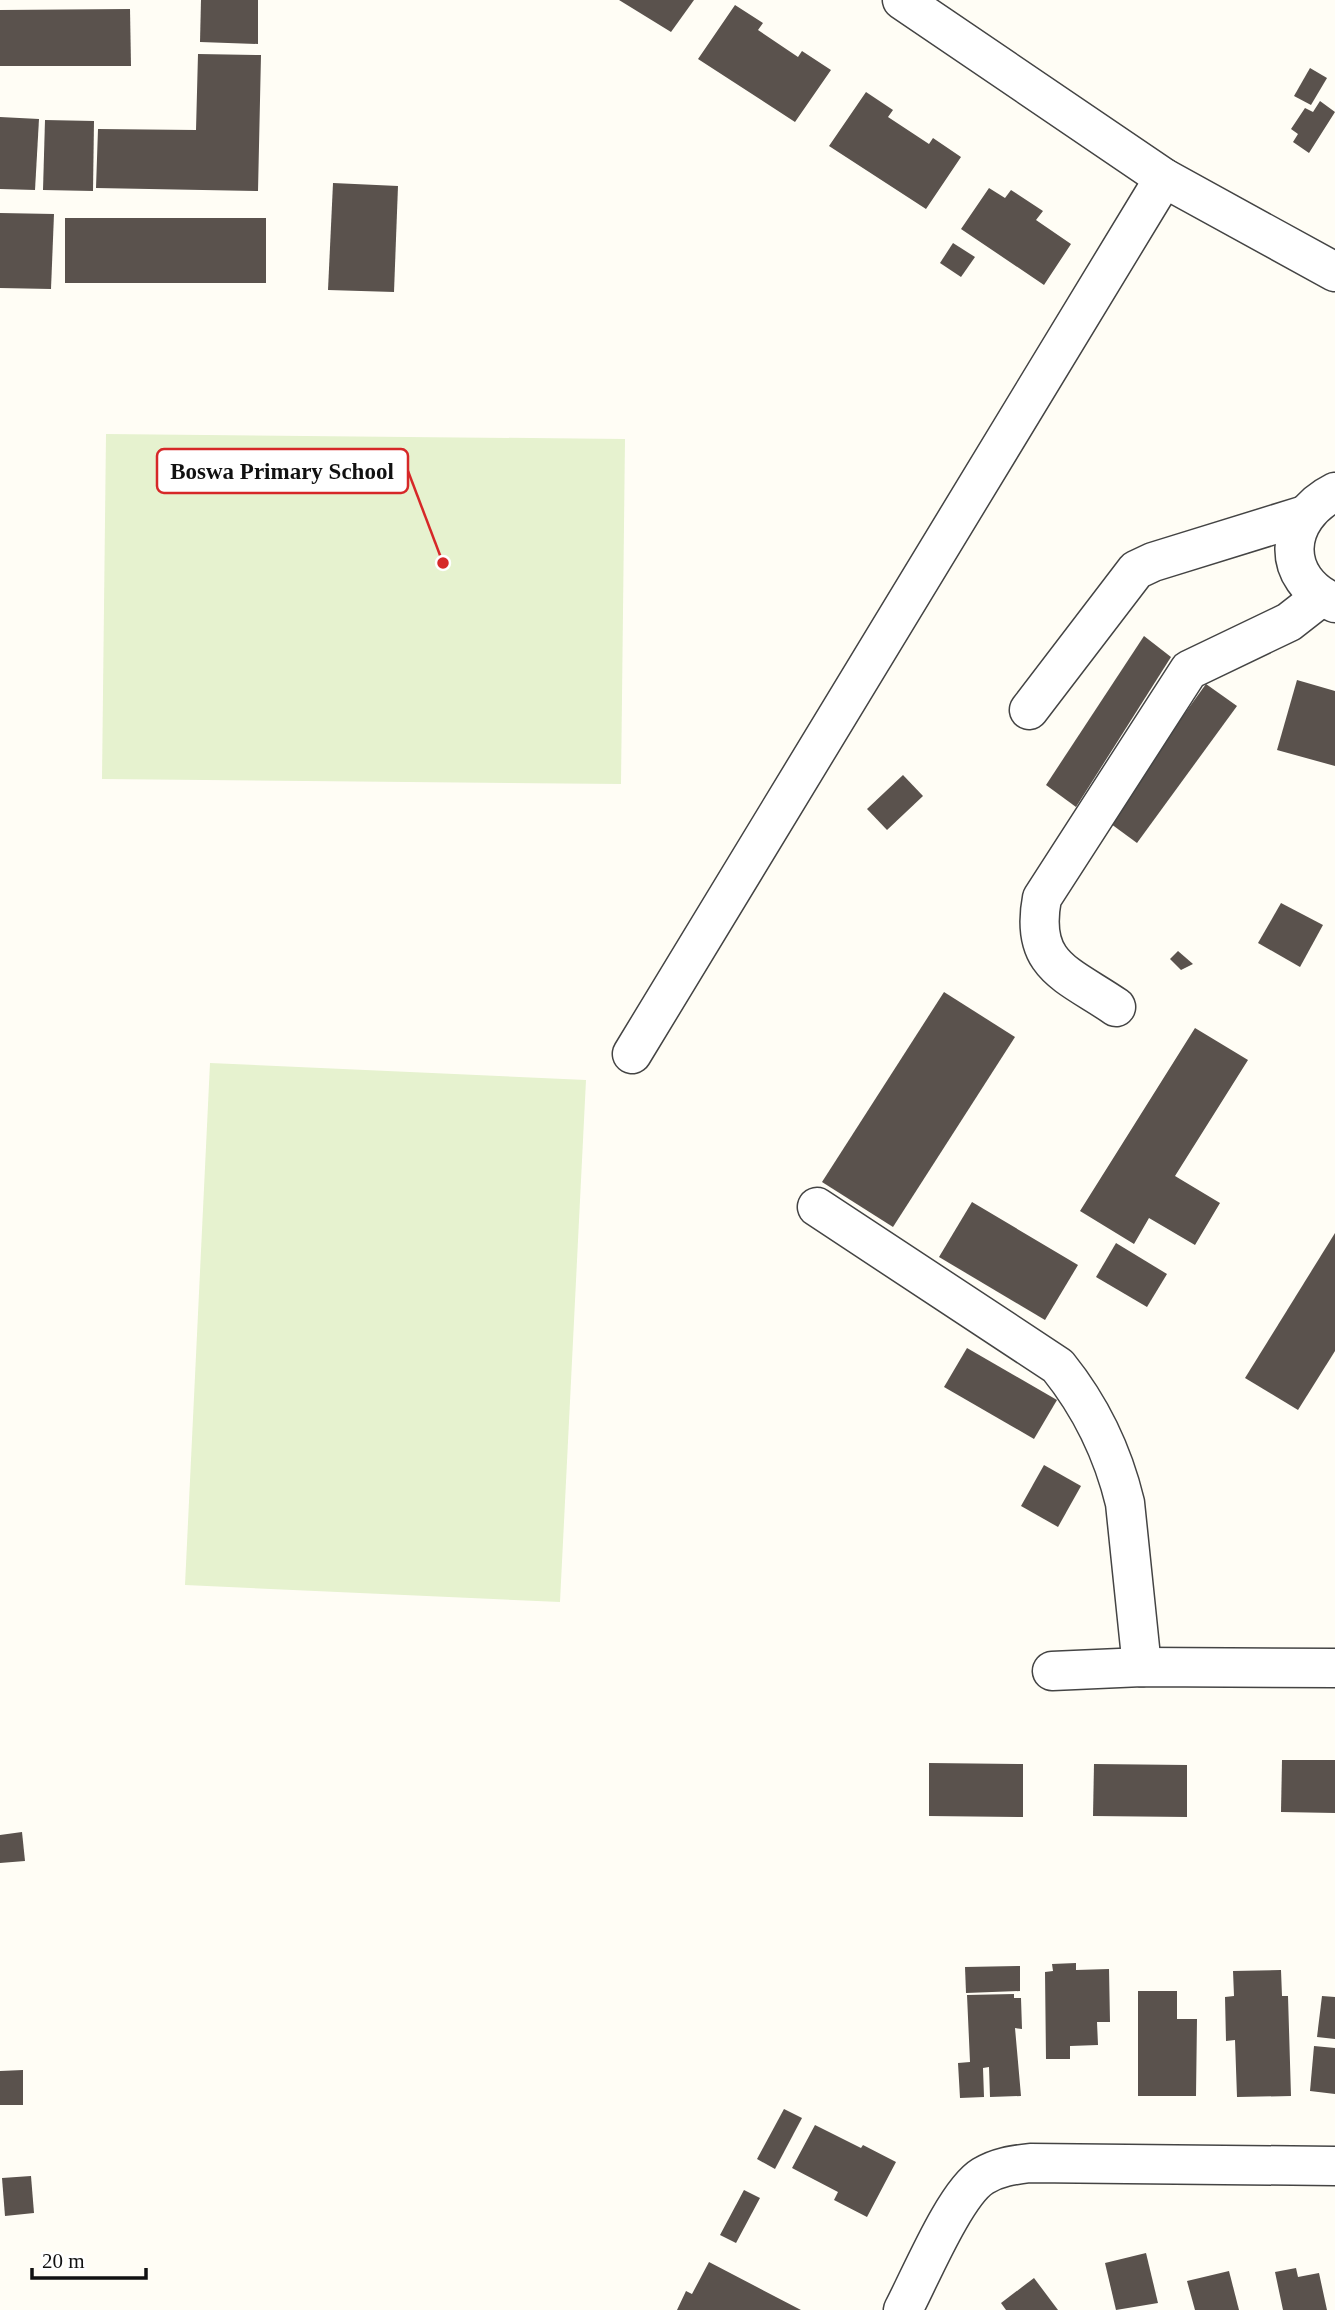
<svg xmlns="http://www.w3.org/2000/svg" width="1335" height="2310" font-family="Georgia,serif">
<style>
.pitch{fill:#e6f2cf}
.building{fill:#5a524d}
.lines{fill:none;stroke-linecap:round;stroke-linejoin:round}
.minor-casing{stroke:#444;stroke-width:41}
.minor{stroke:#fff;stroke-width:38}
.leader{fill:none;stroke:#d62828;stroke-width:2.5}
.callout-dot{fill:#d62828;stroke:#fff;stroke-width:2.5}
.callout{fill:#fff;stroke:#d62828;stroke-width:2.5}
.callout-label{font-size:23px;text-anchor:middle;font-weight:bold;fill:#111}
</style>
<rect width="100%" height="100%" fill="#fffdf5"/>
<g class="pitch">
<polygon points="106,434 625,439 621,784 102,779"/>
<polygon points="210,1063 586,1080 560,1602 185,1585"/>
</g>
<g class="building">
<polygon points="201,0 258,0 258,44 200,42"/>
<polygon points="619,0 694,0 671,32"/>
<polygon points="735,5 763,23 758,30 798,57 802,51 831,70 795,122 698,59"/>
<polygon points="130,9 131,66 0,66 0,10"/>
<polygon points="198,54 261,55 258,191 96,188 98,129 196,130"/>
<polygon points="1310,68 1327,78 1311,105 1294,96"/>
<polygon points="866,92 893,110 888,117 929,144 933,138 961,157 926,209 829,146"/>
<polygon points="1320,101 1335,112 1309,153 1293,142 1298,134 1291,129 1305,108 1313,112"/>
<polygon points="0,117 39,119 35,190 0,189"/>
<polygon points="45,120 94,121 93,191 43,190"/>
<polygon points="333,183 398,186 394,292 328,290"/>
<polygon points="989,188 1005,198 1011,190 1043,211 1036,220 1071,244 1044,285 961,229"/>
<polygon points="0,213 54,214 51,289 0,288"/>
<rect x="65" y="218" width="201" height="65"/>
<polygon points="953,243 975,257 961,277 940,263"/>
<polygon points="1144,636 1171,657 1076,807 1046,785"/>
<polygon points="1297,680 1335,691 1335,766 1277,750"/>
<polygon points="1206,684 1237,706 1137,843 1107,821"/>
<polygon points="903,775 923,796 887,830 867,809"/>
<polygon points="1281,903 1323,925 1300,967 1258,943"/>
<polygon points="1178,951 1193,964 1181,970 1170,959"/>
<polygon points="944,992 1015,1037 893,1227 822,1182"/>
<polygon points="1195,1028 1248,1060 1175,1176 1220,1203 1195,1245 1149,1218 1134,1244 1080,1211"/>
<polygon points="972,1202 1078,1265 1045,1320 939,1257"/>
<polygon points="1335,1233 1335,1351 1298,1410 1245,1378"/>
<polygon points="1116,1243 1167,1274 1147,1307 1096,1277"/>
<polygon points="967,1348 1057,1400 1034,1439 944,1387"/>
<polygon points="1044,1465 1081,1486 1058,1527 1021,1506"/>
<polygon points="1282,1760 1335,1760 1335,1813 1281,1812"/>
<polygon points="929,1763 1023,1764 1023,1817 929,1816"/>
<polygon points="1094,1764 1187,1765 1187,1817 1093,1816"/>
<polygon points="22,1832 25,1861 0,1863 0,1835"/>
<polygon points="1076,1963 1076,1970 1109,1969 1110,2022 1097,2022 1098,2045 1070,2046 1070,2059 1046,2059 1045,1972 1053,1971 1052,1964"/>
<polygon points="1020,1966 1020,1991 966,1993 965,1967"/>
<polygon points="1281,1970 1282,1996 1288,1996 1291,2096 1237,2097 1235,2040 1226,2041 1225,1997 1234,1996 1233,1971"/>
<polygon points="1138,1991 1177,1991 1177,2019 1197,2019 1196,2096 1138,2096"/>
<polygon points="1014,1994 1014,1998 1021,1998 1022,2029 1015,2028 1021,2096 990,2097 989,2067 983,2068 984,2097 960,2098 958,2063 970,2062 967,1995"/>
<polygon points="1322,1996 1335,1997 1335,2039 1317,2037"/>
<polygon points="1314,2046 1335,2048 1335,2094 1310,2091"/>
<polygon points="23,2070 23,2105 0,2105 0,2071"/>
<polygon points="784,2109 802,2118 775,2169 757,2159"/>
<polygon points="815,2125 861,2148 863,2145 896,2162 867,2217 834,2200 838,2192 792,2168"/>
<polygon points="31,2176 34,2213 5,2216 2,2178"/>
<polygon points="744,2190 760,2198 736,2243 720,2235"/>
<polygon points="1146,2253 1158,2303 1116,2310 1105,2263"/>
<polygon points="709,2262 801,2310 677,2310 686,2291 692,2294"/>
<polygon points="1296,2268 1298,2277 1319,2273 1327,2310 1283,2310 1275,2272"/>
<polygon points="1229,2271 1239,2310 1195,2310 1187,2281"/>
<polygon points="1034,2278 1058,2310 1006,2310 1001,2303"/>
</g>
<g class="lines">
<g class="minor-casing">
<g id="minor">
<polyline points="902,0 1164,178 1335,272"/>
<path d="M1335 492C1283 518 1279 579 1335 603"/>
<polyline points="1029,710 1136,570 1153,562 1305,515"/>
<path d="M1116 1007C1068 974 1029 966 1042 898L1189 670 1289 622 1321 597"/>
<polyline points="632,1054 1164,178"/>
<path d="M817 1207 1058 1366C1091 1407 1113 1453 1125 1503L1142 1667"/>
<polyline points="1052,1671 1142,1667 1335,1668"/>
<path d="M903 2310C920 2278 955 2193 983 2176 998 2167 1013 2165 1030 2163L1335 2166"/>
</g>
</g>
<use href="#minor" class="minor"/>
</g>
<path class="leader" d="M443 563L408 471"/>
<circle class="callout-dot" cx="443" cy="563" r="7"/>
<rect class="callout" x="157" y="449" width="251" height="44" rx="7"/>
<g class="callout-label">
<text x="282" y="479">Boswa Primary School</text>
</g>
<path d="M32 2268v10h114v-10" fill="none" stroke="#111111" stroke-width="3.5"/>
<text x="42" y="2268" font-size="21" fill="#111111" stroke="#ffffff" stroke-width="5" paint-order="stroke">20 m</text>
</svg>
